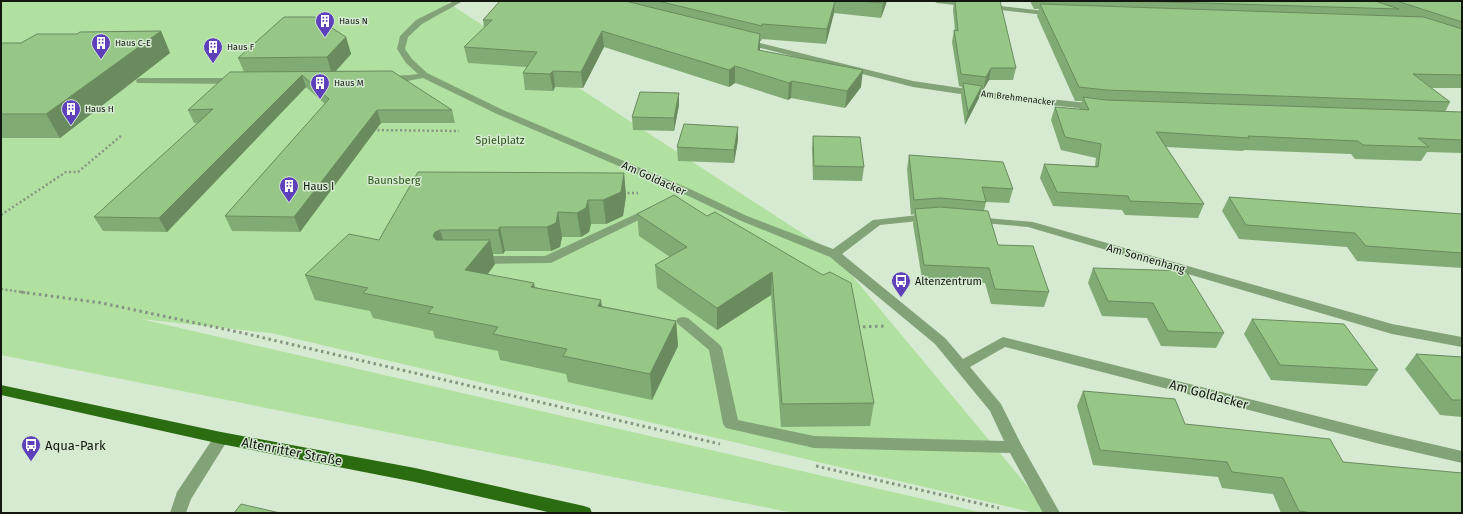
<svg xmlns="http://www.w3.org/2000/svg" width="1463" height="514" font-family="'Fira Sans',sans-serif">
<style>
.green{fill:#b0e1a1}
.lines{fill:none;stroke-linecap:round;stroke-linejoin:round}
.path-far1{stroke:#869483;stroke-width:2.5;stroke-dasharray:2 2.5;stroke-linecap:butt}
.path{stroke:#869483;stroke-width:3;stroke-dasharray:2.5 3.5;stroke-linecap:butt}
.minor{fill:#82a378;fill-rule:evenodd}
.major{fill:#2c6c11;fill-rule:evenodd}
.wall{fill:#81ab74}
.shaded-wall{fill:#698b5e}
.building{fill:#96c787;stroke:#698b5e}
.labels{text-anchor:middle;stroke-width:3;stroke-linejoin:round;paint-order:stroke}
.far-poi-label{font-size:9px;fill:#121810;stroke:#d6e9d1;text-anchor:start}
.far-street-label{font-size:9px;fill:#121810;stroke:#d6e9d1}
.park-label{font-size:11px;fill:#295719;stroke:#d6e9d1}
.street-label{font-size:11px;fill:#121810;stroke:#d6e9d1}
.poi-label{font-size:11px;fill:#121810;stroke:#d6e9d1;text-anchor:start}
.near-street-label{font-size:13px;fill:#121810;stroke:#d6e9d1}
.near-poi-label{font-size:13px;fill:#121810;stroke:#d6e9d1;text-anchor:start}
</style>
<rect width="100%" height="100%" fill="#d6e9d1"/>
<polygon class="green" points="1,1 449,1 447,2 834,254 1050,513 1035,513 271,333 141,319 984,513 794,513 1,355"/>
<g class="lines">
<g class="path-far1">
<polyline points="373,130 459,131"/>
<polyline points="623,193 638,193"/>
<polyline points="1,215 66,172 78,172 122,135"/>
<polyline points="1,289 28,293"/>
</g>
<g class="path">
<polyline points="21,292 102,303 247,334 720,444"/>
<polyline points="857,327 886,326"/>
<polyline points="816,466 999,508"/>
</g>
<g class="minor">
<path d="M454 1H463L422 24 408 37 405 49 412 59 427 73 503 110 690 189 747 216 833 249 873 220 928 214 932 215 934 217 928 220 880 225 842 254 945 338 963 359 1003 337 1380 432 1462 451V463L1380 444 1005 347 970 367 1001 404 1021 444 1060 513H1043L1010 453 814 448 726 428 723 424 709 350 678 324 676 321 678 318 683 317 688 318 720 345 722 348 738 420 814 436 1004 441 990 411 935 344 830 257 739 220 682 193 497 114 423 78 402 82 385 81 384 79 385 77C395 75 407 76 418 74L406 63 397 49 400 36 416 20Z"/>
<polygon points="933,1 956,1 1053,12 1057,14 1053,16 937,3"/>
<polygon points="741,39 744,39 913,81 1001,94 1097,104 1102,107 1097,110 1001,100 913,87 741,43"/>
<polygon points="140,78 237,78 241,81 237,84 137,83 136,81 137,79"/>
<polygon points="651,207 655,208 657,210 655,212 551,263 479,264 475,263 473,260 475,257 479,256 545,256"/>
<polygon points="975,217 1033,222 1392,324 1462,337 1462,347 1392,334 1028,227 971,222 969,220 971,218"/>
<polygon points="221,432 226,434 229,438 191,499 186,513 170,513 177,492 216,434"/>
</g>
<polygon class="major" points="1,385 221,432 415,468 584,506 590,508 592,513 552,513 415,482 221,444 1,395"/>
</g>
<g class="wall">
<polygon points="500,1 887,1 881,18 834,13 826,44 762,39 761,41 760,41 760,50 861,87 845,108 791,98 788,100 735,83 729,87 604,47 583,88 555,87 553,91 525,90 523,73 527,67 468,63 464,47 484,28 483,20"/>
<polygon points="954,1 992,1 1016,68 1013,80 989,80 983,90 981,90 979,98 965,125 961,96 962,87 959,86 952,42 954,30 955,30 953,10"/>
<polygon points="1030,1 1462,1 1462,88 1432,88 1450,102 1445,112 1462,112 1462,153 1427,152 1421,161 1355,159 1351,154 1244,150 1243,151 1166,147 1204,204 1198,218 1125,215 1122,210 1053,206 1040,178 1044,164 1095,166 1096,158 1061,150 1051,120 1055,107 1079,109 1082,101 1075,101 1037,16 1039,9 1034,9"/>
<polygon points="161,31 170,53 60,138 1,138 1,43 21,43 77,34"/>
<polygon points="346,37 351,54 336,71 452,110 455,123 381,123 300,232 232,231 225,216 325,104 306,87 167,232 103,231 94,217 198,123 194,123 188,110 244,72 238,58"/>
<polygon points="679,93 679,105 674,131 633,130 632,117"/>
<polygon points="813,136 864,167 862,181 813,180 812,149"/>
<polygon points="738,140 734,163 678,161 677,147"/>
<polygon points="909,155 1013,189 1009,203 986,202 984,211 998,245 1049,292 1044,307 991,304 985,283 922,279 913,224 914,214 911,215 907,169"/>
<polygon points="624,173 626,196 623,216 606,224 591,224 589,232 581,237 562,237 560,247 551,251 505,251 503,254 493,254 495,264 488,274 602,306 676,321 678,346 652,400 568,382 566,374 500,360 498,351 435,338 433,331 373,318 370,311 315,300 305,275 379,240"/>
<polygon points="1229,197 1462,214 1462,268 1357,261 1347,247 1239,239 1222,211"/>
<polygon points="637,214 707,216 823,275 874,403 870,426 781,427 771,295 717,330 657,288 655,265 670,257 639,236"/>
<polygon points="1093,268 1224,333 1216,348 1161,346 1147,318 1102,316 1088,283"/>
<polygon points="1252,319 1378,370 1367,386 1271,380 1244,334"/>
<polygon points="1416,354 1462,357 1462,417 1440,415 1405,369"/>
<polygon points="1083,391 1185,424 1343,462 1462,513 1281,513 1273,494 1222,488 1218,477 1093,465 1077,406"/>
</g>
<g class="shaded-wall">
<polygon points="835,1 834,13 826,44 827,29"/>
<polygon points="884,1 887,1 881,18 883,3"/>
<polygon points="161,31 170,53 60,138 46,114"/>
<polygon points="602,31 604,47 583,88 581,72"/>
<polygon points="760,34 760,50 758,66 758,50"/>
<polygon points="346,37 351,54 332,75 327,57"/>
<polygon points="735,66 735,83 729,87 729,70"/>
<polygon points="991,68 989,80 983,90 986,77"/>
<polygon points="863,70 861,87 845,108 847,91"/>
<polygon points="553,71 555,87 553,91 550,74"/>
<polygon points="302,75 306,87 167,232 159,218"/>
<polygon points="792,81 791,98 788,100 789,83"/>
<polygon points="982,86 979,98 965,125 968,112"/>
<polygon points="679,93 679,105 674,131 674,118"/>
<polygon points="377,110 381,123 300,232 294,217"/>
<polygon points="738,127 738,140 734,163 734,150"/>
<polygon points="624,173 626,196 623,216 606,224 603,200"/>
<polygon points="588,200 591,224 589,232 581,237 577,213"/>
<polygon points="558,212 562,237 560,247 551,251 547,227"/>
<polygon points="500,227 505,251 503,254 498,230"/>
<polygon points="440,230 447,254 433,236 435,232"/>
<polygon points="490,240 495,264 472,295 465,270"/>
<polygon points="772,272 771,295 717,330 717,308"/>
<polygon points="534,283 539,308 531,287"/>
<polygon points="601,300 605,326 598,306"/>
<polygon points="676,321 678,346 652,400 650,374"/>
</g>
<g class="building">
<polygon points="500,1 625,1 760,34 758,50 863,70 847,91 792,81 789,83 735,66 729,70 602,31 581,72 553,71 550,74 523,73 537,52 464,47 492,20 483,20"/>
<polygon points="658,1 835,1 827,29 762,24 762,26"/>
<polygon points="860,1 884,1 883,3"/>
<polygon points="955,1 1000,1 1016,68 991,68 986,77 961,74 954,30 958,31"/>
<polygon points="1134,1 1375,1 1399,9"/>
<polygon points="1397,1 1462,1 1462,22"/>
<polygon points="1040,4 1424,17 1462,29 1462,75 1413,74 1450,102 1106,90 1079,87"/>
<polygon points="284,17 315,17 346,37 327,57 238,58"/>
<polygon points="161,31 46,114 1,114 1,43 21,43 37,34 77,34 80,32"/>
<polygon points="392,71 452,110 377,110 294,217 225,216 329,99 302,75 159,218 94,217 213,109 188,110 230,72"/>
<polygon points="963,83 982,86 968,112"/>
<polygon points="640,92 679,93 674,118 632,117"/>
<polygon points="1083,97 1106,100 1462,112 1462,140 1418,138 1429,147 1363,145 1358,141 1248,136 1249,138 1156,132 1204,204 1130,201 1128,196 1057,192 1044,164 1098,167 1101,144 1065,137 1055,107 1089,110"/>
<polygon points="684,124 738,127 734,150 677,147"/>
<polygon points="813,136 860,137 864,167 814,166"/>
<polygon points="909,155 1003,162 1013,189 982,187 986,202 940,198 914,200"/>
<polygon points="418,172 624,173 621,192 603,200 588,200 586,208 577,213 558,212 556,223 547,227 500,227 498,230 440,230 435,232 433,236 436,240 490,240 465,270 534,283 531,287 601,300 598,306 676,321 650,374 563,356 567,349 493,334 498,327 428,313 433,307 363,293 368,288 305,275 349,234 379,240"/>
<polygon points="674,195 707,216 715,212 823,275 830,272 851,283 874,403 782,404 772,272 717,308 655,265 687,247 637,214"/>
<polygon points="1229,197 1462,214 1462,253 1366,246 1355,233 1246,225"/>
<polygon points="940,207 988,211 998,245 1033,246 1049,292 995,289 989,268 924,265 915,209"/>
<polygon points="1093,268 1186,271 1224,333 1168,331 1153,303 1108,301"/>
<polygon points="1252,319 1344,324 1378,370 1280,365"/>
<polygon points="1416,354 1462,357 1462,400 1452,400"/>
<polygon points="1083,391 1175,399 1185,424 1330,439 1343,462 1462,473 1462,513 1312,513 1299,511 1283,478 1232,472 1227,462 1100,450"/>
<polygon points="241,504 280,513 234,513"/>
</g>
<defs>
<g id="building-pin" transform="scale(1)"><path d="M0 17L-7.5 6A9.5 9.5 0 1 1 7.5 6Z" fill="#5e41ba" stroke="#d6e9d1"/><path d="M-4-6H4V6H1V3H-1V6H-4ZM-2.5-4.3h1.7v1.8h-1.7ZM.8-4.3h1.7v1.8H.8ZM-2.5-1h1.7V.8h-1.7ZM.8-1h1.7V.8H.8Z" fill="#fff"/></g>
<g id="bus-pin" transform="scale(1)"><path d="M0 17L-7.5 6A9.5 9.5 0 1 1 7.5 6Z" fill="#5e41ba" stroke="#d6e9d1"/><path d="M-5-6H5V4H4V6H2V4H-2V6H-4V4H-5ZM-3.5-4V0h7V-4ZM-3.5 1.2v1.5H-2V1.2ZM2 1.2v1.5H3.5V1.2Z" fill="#fff"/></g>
</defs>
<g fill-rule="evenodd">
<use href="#building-pin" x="325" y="21"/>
<use href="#building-pin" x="101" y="43"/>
<use href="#building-pin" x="213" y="47"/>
<use href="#building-pin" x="320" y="83"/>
<use href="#building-pin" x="71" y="109"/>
<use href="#building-pin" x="289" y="186"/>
<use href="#bus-pin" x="901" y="281"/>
<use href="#bus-pin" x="31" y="445"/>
</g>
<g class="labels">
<g class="far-poi-label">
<text x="339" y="24">Haus N</text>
<text x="115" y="46">Haus C-E</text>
<text x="227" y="50">Haus F</text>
<text x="334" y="86">Haus M</text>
<text x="85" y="112">Haus H</text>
</g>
<g class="far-street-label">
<text transform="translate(1018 98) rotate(7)" y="3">Am Brehmenacker</text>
</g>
<g class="park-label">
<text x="500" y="144">Spielplatz</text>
<text x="394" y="184">Baunsberg</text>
</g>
<g class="street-label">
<text transform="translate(654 178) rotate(24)" y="4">Am Goldacker</text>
<text transform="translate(1146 258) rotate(16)" y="4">Am Sonnenhang</text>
</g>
<g class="poi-label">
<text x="303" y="190">Haus I</text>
<text x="915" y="285">Altenzentrum</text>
</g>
<g class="near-street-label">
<text transform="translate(1209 394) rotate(15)" y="5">Am Goldacker</text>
<text transform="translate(292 451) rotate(11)" y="5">Altenritter Straße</text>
</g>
<g class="near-poi-label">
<text x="45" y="450">Aqua-Park</text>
</g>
</g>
<rect width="1463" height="514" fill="none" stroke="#121810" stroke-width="4"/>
</svg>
